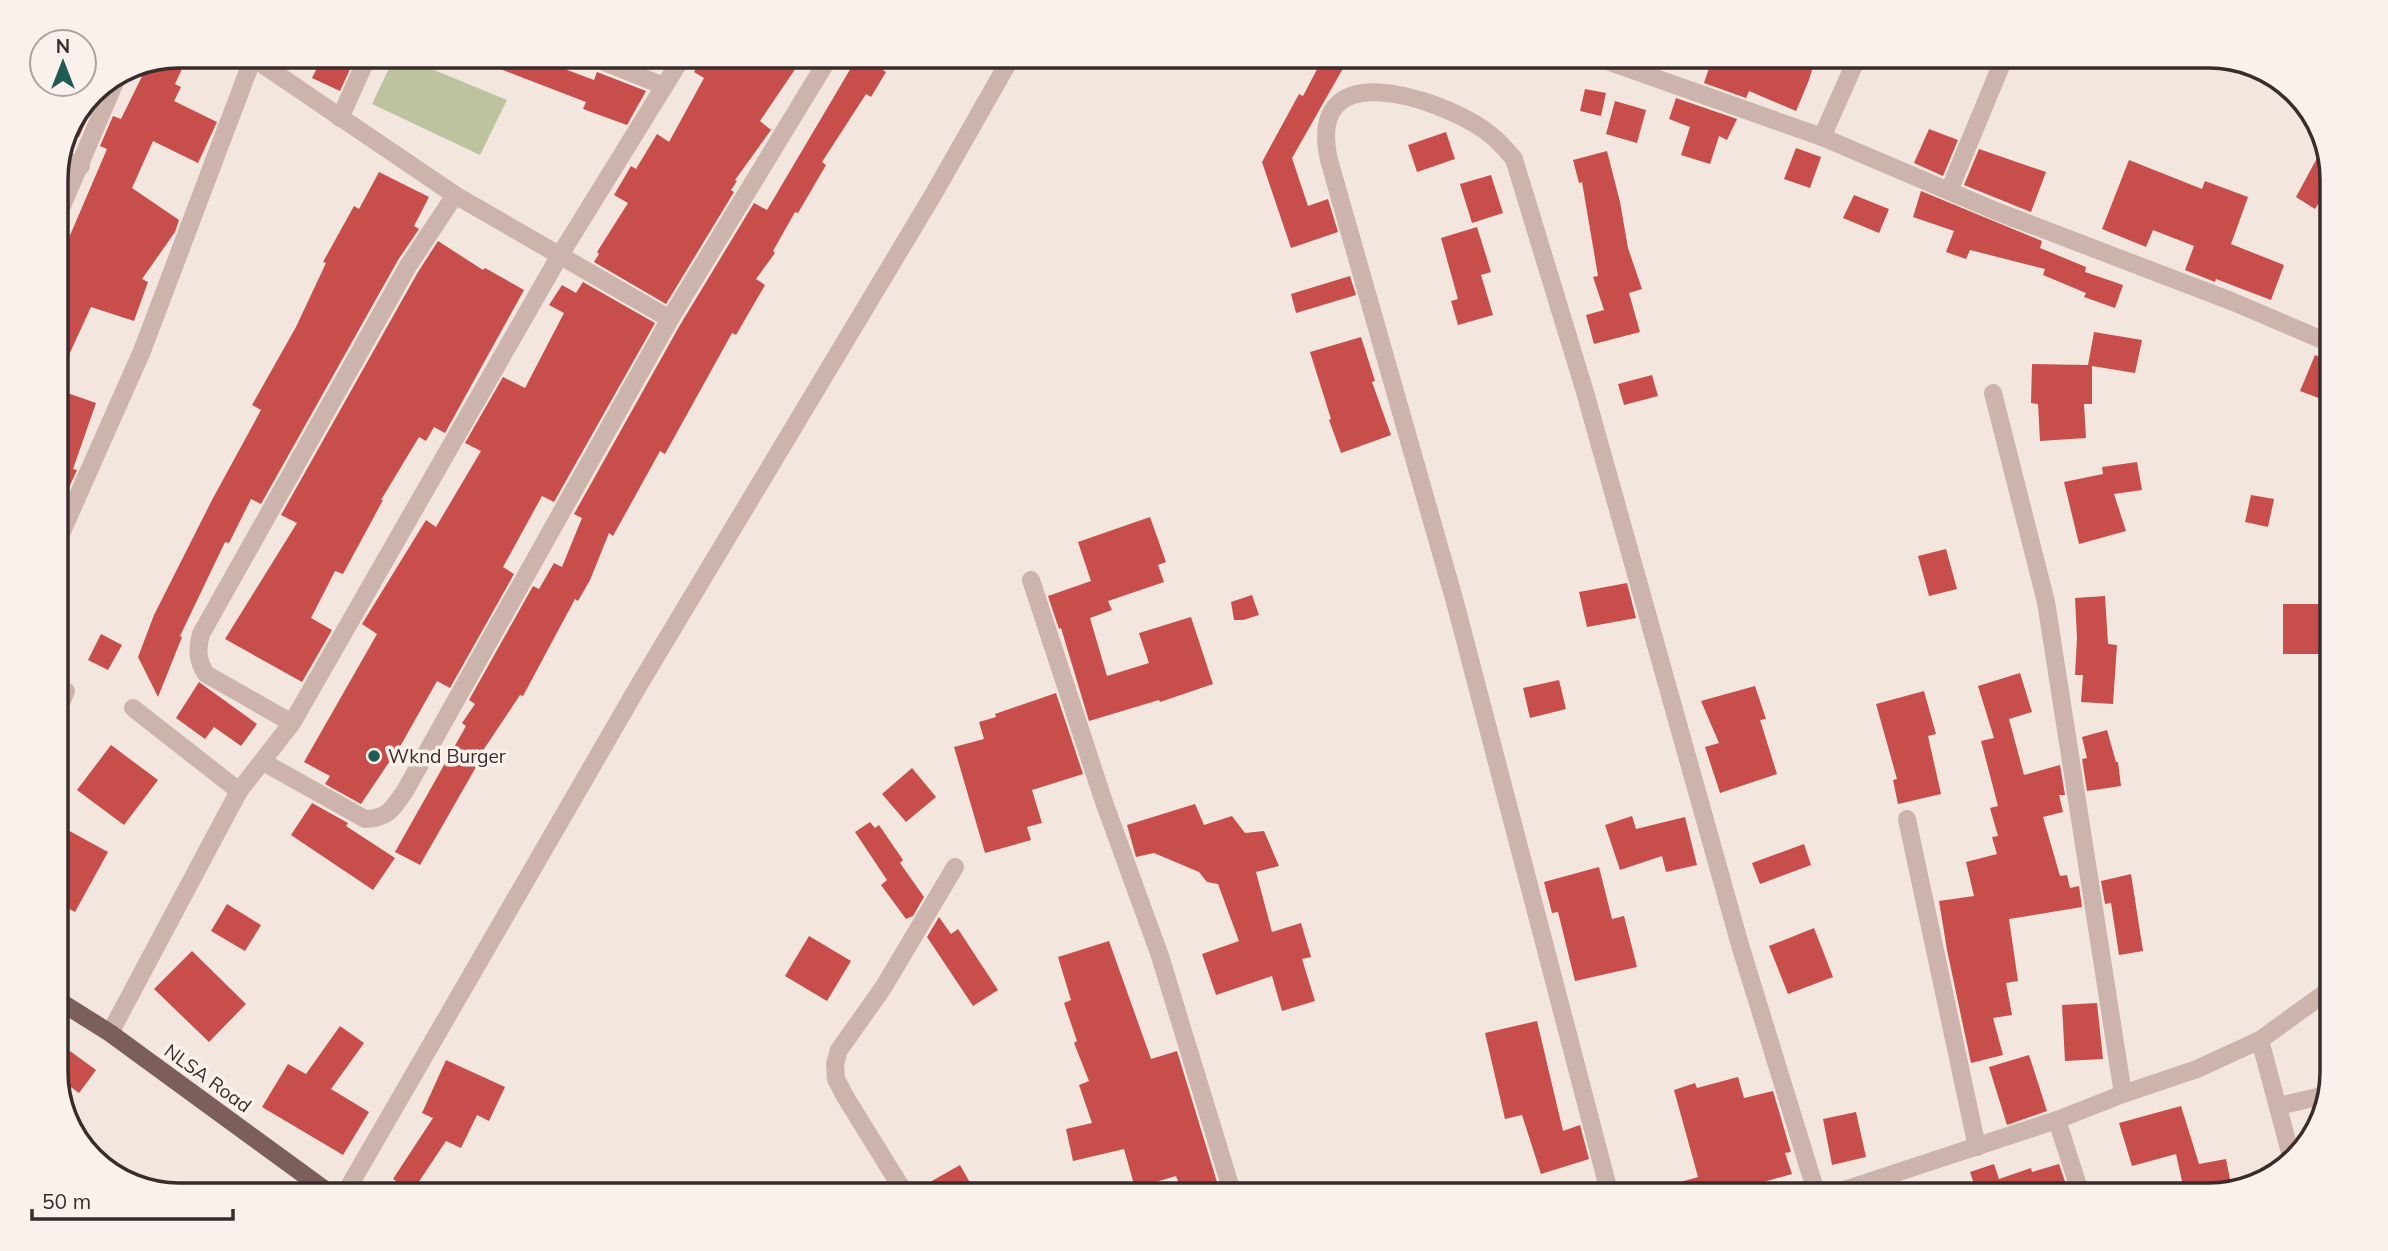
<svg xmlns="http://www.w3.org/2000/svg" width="2388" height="1251" font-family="Mulish,sans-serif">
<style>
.green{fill:#bec39f}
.building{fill:#c74e4a}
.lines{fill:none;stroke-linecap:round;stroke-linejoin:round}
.minor{stroke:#ccb3ab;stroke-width:18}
.major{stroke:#7c5f5b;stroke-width:18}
.poi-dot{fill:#1f5c53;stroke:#fbf1ec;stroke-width:2.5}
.labels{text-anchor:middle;stroke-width:7;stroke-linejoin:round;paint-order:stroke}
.poi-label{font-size:19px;fill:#3a2c2a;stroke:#fbf1ec;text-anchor:start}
.street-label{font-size:19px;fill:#3a2c2a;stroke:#fbf1ec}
.rim{fill:none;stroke:#3a2c2a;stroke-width:3.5}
</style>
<rect width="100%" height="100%" fill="#f3e6df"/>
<polygon class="green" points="395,56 400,56 507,100 480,155 372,104"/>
<g class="building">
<polygon points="180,56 188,56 175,84 181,87 174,101 217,122 198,163 153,141 132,188 179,220 175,232 142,279 148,282 134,321 91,307 56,383 56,268 107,149 100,146 113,116 121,119 149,62"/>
<polygon points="323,56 356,56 340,91 312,78"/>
<polygon points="472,56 545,56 543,61 594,80 597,72 646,91 627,125 583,109 586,102 472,58"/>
<polygon points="620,56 658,56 653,70"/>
<polygon points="703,56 804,56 760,121 771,130 735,180 737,181 731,190 734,192 666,304 594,262 599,254 597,252 628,203 614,195 631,166 636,169 657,134 669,142 704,78 694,72"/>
<polygon points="858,56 892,56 883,70 886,72 871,97 866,94 822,162 826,165 798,213 795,212 773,251 775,253 756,279 765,285 736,335 732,333 665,454 660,451 613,536 609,533 590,580 578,601 575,599 523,696 520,695 482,752 484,753 420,865 395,852 466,726 462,723 475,704 469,700 533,586 539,589 554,563 562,567 582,518 574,514 680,325 754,203 767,210"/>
<polygon points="1324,56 1350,56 1292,158 1308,206 1328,199 1338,232 1291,248 1262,162 1299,94 1303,96"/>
<polygon points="1713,56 1816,56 1809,80 1796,111 1749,91 1746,98 1704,83"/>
<polygon points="1585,89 1606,93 1601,116 1580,111"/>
<polygon points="1676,98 1737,119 1727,140 1719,136 1710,164 1681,155 1690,127 1669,119"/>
<polygon points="1615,101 1646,110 1637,143 1606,134"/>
<polygon points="86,106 92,108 79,137 73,135"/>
<polygon points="1929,129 1958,140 1943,176 1914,163"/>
<polygon points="1446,132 1455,159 1417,172 1408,145"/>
<polygon points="2323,147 2332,172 2332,183 2315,209 2296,197"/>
<polygon points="1796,148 1821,157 1810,188 1784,179"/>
<polygon points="1979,149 2046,172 2031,212 1964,185"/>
<polygon points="1607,151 1620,202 1628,248 1642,289 1629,293 1640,332 1594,344 1586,315 1604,310 1593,277 1598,276 1582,182 1579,183 1573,160"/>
<polygon points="2129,160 2202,189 2205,181 2248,197 2231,244 2284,265 2271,300 2216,279 2215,282 2185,270 2194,246 2153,230 2146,247 2102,229"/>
<polygon points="379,172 429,197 414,226 419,229 398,260 261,504 251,499 229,543 225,542 180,636 182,637 158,697 138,657 154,615 212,500 261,410 252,405 296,327 326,263 323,262 354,206 359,209"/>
<polygon points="1491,175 1503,213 1472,223 1460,184"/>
<polygon points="1921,191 2042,241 2040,248 2086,267 2085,272 2123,285 2115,308 2084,297 2086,293 2043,275 2045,269 1970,250 1966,259 1946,252 1954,231 1913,217"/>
<polygon points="1854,195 1889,209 1879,233 1843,218"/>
<polygon points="1477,227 1491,272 1481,275 1493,315 1458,325 1451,301 1458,299 1441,238"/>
<polygon points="438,241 483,270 485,268 524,290 445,433 434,427 426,441 419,437 381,500 383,500 343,574 335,571 311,618 332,630 302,682 225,639 297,523 281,515 418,272"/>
<polygon points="1350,276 1356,295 1296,313 1291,294"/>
<polygon points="583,282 655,323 554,502 542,496 503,567 514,574 450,688 437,681 402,743 361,804 325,784 330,776 304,762 377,634 362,624 426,520 436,527 481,451 465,443 503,377 525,388 564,313 549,305 562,285 576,293"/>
<polygon points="2094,332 2142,340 2135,373 2092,366 2092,404 2084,404 2086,438 2040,441 2038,404 2031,403 2032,364 2088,365"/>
<polygon points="1361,337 1375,381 1372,382 1391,435 1341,453 1329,420 1331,419 1310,352"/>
<polygon points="2315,355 2332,362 2332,403 2300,391"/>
<polygon points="1652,375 1658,396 1624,405 1618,384"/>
<polygon points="56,389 96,403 73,469 77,470 56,516"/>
<polygon points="2137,462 2142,490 2114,494 2126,531 2079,544 2064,482 2103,474 2102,467"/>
<polygon points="2251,495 2274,499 2268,527 2245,522"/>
<polygon points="1150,517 1166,562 1158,565 1164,582 1108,601 1112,610 1090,618 1107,676 1149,663 1139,633 1191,617 1213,684 1160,702 1159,700 1089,721 1061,628 1059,629 1048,596 1091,581 1078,542"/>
<polygon points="1946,549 1957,589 1929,596 1918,556"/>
<polygon points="1627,583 1636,618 1587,627 1579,592"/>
<polygon points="1252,595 1259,615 1243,620 1234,620 1231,602"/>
<polygon points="2105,596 2108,644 2117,645 2113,704 2081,702 2083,675 2075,675 2077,638 2075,598"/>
<rect x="2283" y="604" width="39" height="50"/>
<polygon points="101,634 122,645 108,670 88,660"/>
<polygon points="2020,673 2032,712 2009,719 2024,775 2060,765 2065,795 2059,795 2063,812 2043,817 2060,876 2067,875 2070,888 2079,886 2082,907 2009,919 2018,981 2006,983 2012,1015 1993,1018 2003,1055 1971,1063 1947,950 1939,901 1974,896 1966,862 1997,854 1992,837 1998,836 1990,808 1998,806 1981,741 1994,738 1978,686"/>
<polygon points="1559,680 1566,709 1530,718 1523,688"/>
<polygon points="199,682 257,724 241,746 214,727 205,739 176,718"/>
<polygon points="1755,686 1766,719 1760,720 1777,774 1720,793 1705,747 1719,743 1701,701"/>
<polygon points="1924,691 1936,734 1928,736 1941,794 1898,804 1893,780 1897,779 1876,704"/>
<polygon points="1056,693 1083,774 1032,790 1042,823 1027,827 1031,840 985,853 954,747 984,739 979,722 996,717 995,714"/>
<polygon points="2107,730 2116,762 2118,762 2121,786 2087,791 2082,759 2087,758 2082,737"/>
<polygon points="111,745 158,780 124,825 77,790"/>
<polygon points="912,768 936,797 906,822 882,794"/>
<polygon points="312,803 348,823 346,826 395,858 373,890 291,835"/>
<polygon points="1195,804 1204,825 1232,816 1245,833 1264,831 1279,866 1256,872 1272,932 1301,923 1311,957 1302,959 1315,1001 1282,1011 1272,976 1216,995 1202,954 1239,941 1218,884 1207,882 1199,872 1154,853 1136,857 1127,825"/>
<polygon points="1632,816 1636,829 1685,817 1697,865 1666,872 1662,856 1620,870 1605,825"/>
<polygon points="870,822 875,828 879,825 903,860 900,863 924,897 913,916 906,919 881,885 887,880 855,832"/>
<polygon points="64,828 108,852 75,912 56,902 56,842"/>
<polygon points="1804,844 1811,865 1760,884 1752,863"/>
<polygon points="1599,867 1612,919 1624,916 1637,967 1575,981 1558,912 1552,913 1544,882"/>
<polygon points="2131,874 2143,951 2119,955 2111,903 2105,904 2101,881"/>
<polygon points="227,904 261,925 245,951 211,931"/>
<polygon points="939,917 951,934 958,929 998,990 973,1006 927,937"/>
<polygon points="1814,928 1833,977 1788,994 1769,946"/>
<polygon points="809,936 851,961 827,1001 785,976"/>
<polygon points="1109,941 1151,1059 1177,1051 1221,1195 1183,1195 1176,1176 1135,1188 1124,1149 1073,1161 1066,1129 1092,1123 1079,1085 1089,1081 1074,1043 1077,1041 1064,1003 1071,1000 1058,957"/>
<polygon points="192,951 246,1004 209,1042 154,989"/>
<polygon points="2097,1003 2103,1059 2065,1061 2062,1005"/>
<polygon points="1537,1021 1563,1131 1580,1125 1589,1159 1541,1174 1522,1115 1505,1119 1485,1033"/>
<polygon points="340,1026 364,1043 331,1089 369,1112 343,1155 262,1107 288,1064 306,1074"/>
<polygon points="70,1051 96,1070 79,1093 56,1076 56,1069"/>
<polygon points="2029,1055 2047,1111 2007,1125 1989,1067"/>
<polygon points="446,1060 505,1087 489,1121 477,1115 461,1148 446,1141 412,1192 393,1179 433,1118 422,1113"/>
<polygon points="1738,1077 1744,1098 1773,1091 1791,1152 1785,1153 1792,1174 1742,1188 1744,1195 1657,1195 1656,1189 1698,1177 1674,1090 1695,1083 1697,1088"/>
<polygon points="2181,1106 2199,1164 2226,1159 2232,1189 2206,1195 2185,1195 2176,1154 2132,1166 2119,1123"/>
<polygon points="1856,1112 1866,1157 1832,1165 1823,1119"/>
<polygon points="1994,1164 1999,1179 2031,1168 2032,1172 2059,1164 2068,1190 2053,1195 1963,1195 1962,1191 1975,1187 1970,1172"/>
<polygon points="960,1165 977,1195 917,1195 916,1190"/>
</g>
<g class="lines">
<g class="minor">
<polyline points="250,56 455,195 670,319"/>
<polyline points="589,56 664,86"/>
<polyline points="1593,56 1822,137 1998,212 2231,301 2332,344"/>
<polyline points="340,118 368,56"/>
<polyline points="1822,137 1858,56"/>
<polyline points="62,159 81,166"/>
<polyline points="1949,191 2005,56"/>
<polyline points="56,220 118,75"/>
<polyline points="1993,393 2046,602 2123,1094"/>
<polyline points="56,545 142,351 253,58"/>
<polyline points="1031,580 1104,802 1160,956 1233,1195"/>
<polyline points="133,708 239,791"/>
<polyline points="56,715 66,691"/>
<path d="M292 723 206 674C197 660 197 650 201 634L408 266 455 195"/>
<path d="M263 762 365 819C389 818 392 809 405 791L670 319 830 56"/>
<polyline points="1907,819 1977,1147"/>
<polyline points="110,1033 239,791 292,723 560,255 683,56"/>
<polyline points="2260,1040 2291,1156"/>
<polyline points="2279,1106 2326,1095"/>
<polyline points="2057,1120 2081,1195"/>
<polyline points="344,1195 639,685 933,195 1012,56"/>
<polyline points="906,1195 846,1098 836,1079 835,1064 839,1050 883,988 955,867"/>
<path d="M1610 1195 1455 602 1329 160C1305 53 1435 97 1483 129 1495 137 1505 148 1514 159L1585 392 1740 945 1817 1195"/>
<polyline points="1829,1195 2057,1120 2123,1094 2197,1069 2260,1040 2332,988"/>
</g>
<polyline class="major" points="56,999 110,1033 332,1195"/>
</g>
<circle class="poi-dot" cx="374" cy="756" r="7"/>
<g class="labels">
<g class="poi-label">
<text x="388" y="763">Wknd Burger</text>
</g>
<g class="street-label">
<text transform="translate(208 1078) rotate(36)" y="7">NLSA Road</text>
</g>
</g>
<path d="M0 0H2388V1251H0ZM179 68H2209A111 111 0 0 1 2320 179V1072A111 111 0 0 1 2209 1183H179A111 111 0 0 1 68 1072V179A111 111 0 0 1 179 68Z" fill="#fbf1ec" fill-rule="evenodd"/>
<path class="rim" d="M179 68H2209A111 111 0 0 1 2320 179V1072A111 111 0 0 1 2209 1183H179A111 111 0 0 1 68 1072V179A111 111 0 0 1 179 68Z"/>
<g transform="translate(63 63)"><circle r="33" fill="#fbf1ec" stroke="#aea29e" stroke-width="2"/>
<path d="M0-5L12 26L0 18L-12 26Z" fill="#1f5c53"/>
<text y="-10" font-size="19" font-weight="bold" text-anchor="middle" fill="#3a2c2a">N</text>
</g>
<path d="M32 1209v10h201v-10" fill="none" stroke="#3a2c2a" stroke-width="3.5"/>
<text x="42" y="1209" font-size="21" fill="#3a2c2a" stroke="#fbf1ec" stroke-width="5" paint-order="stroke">50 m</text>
</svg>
